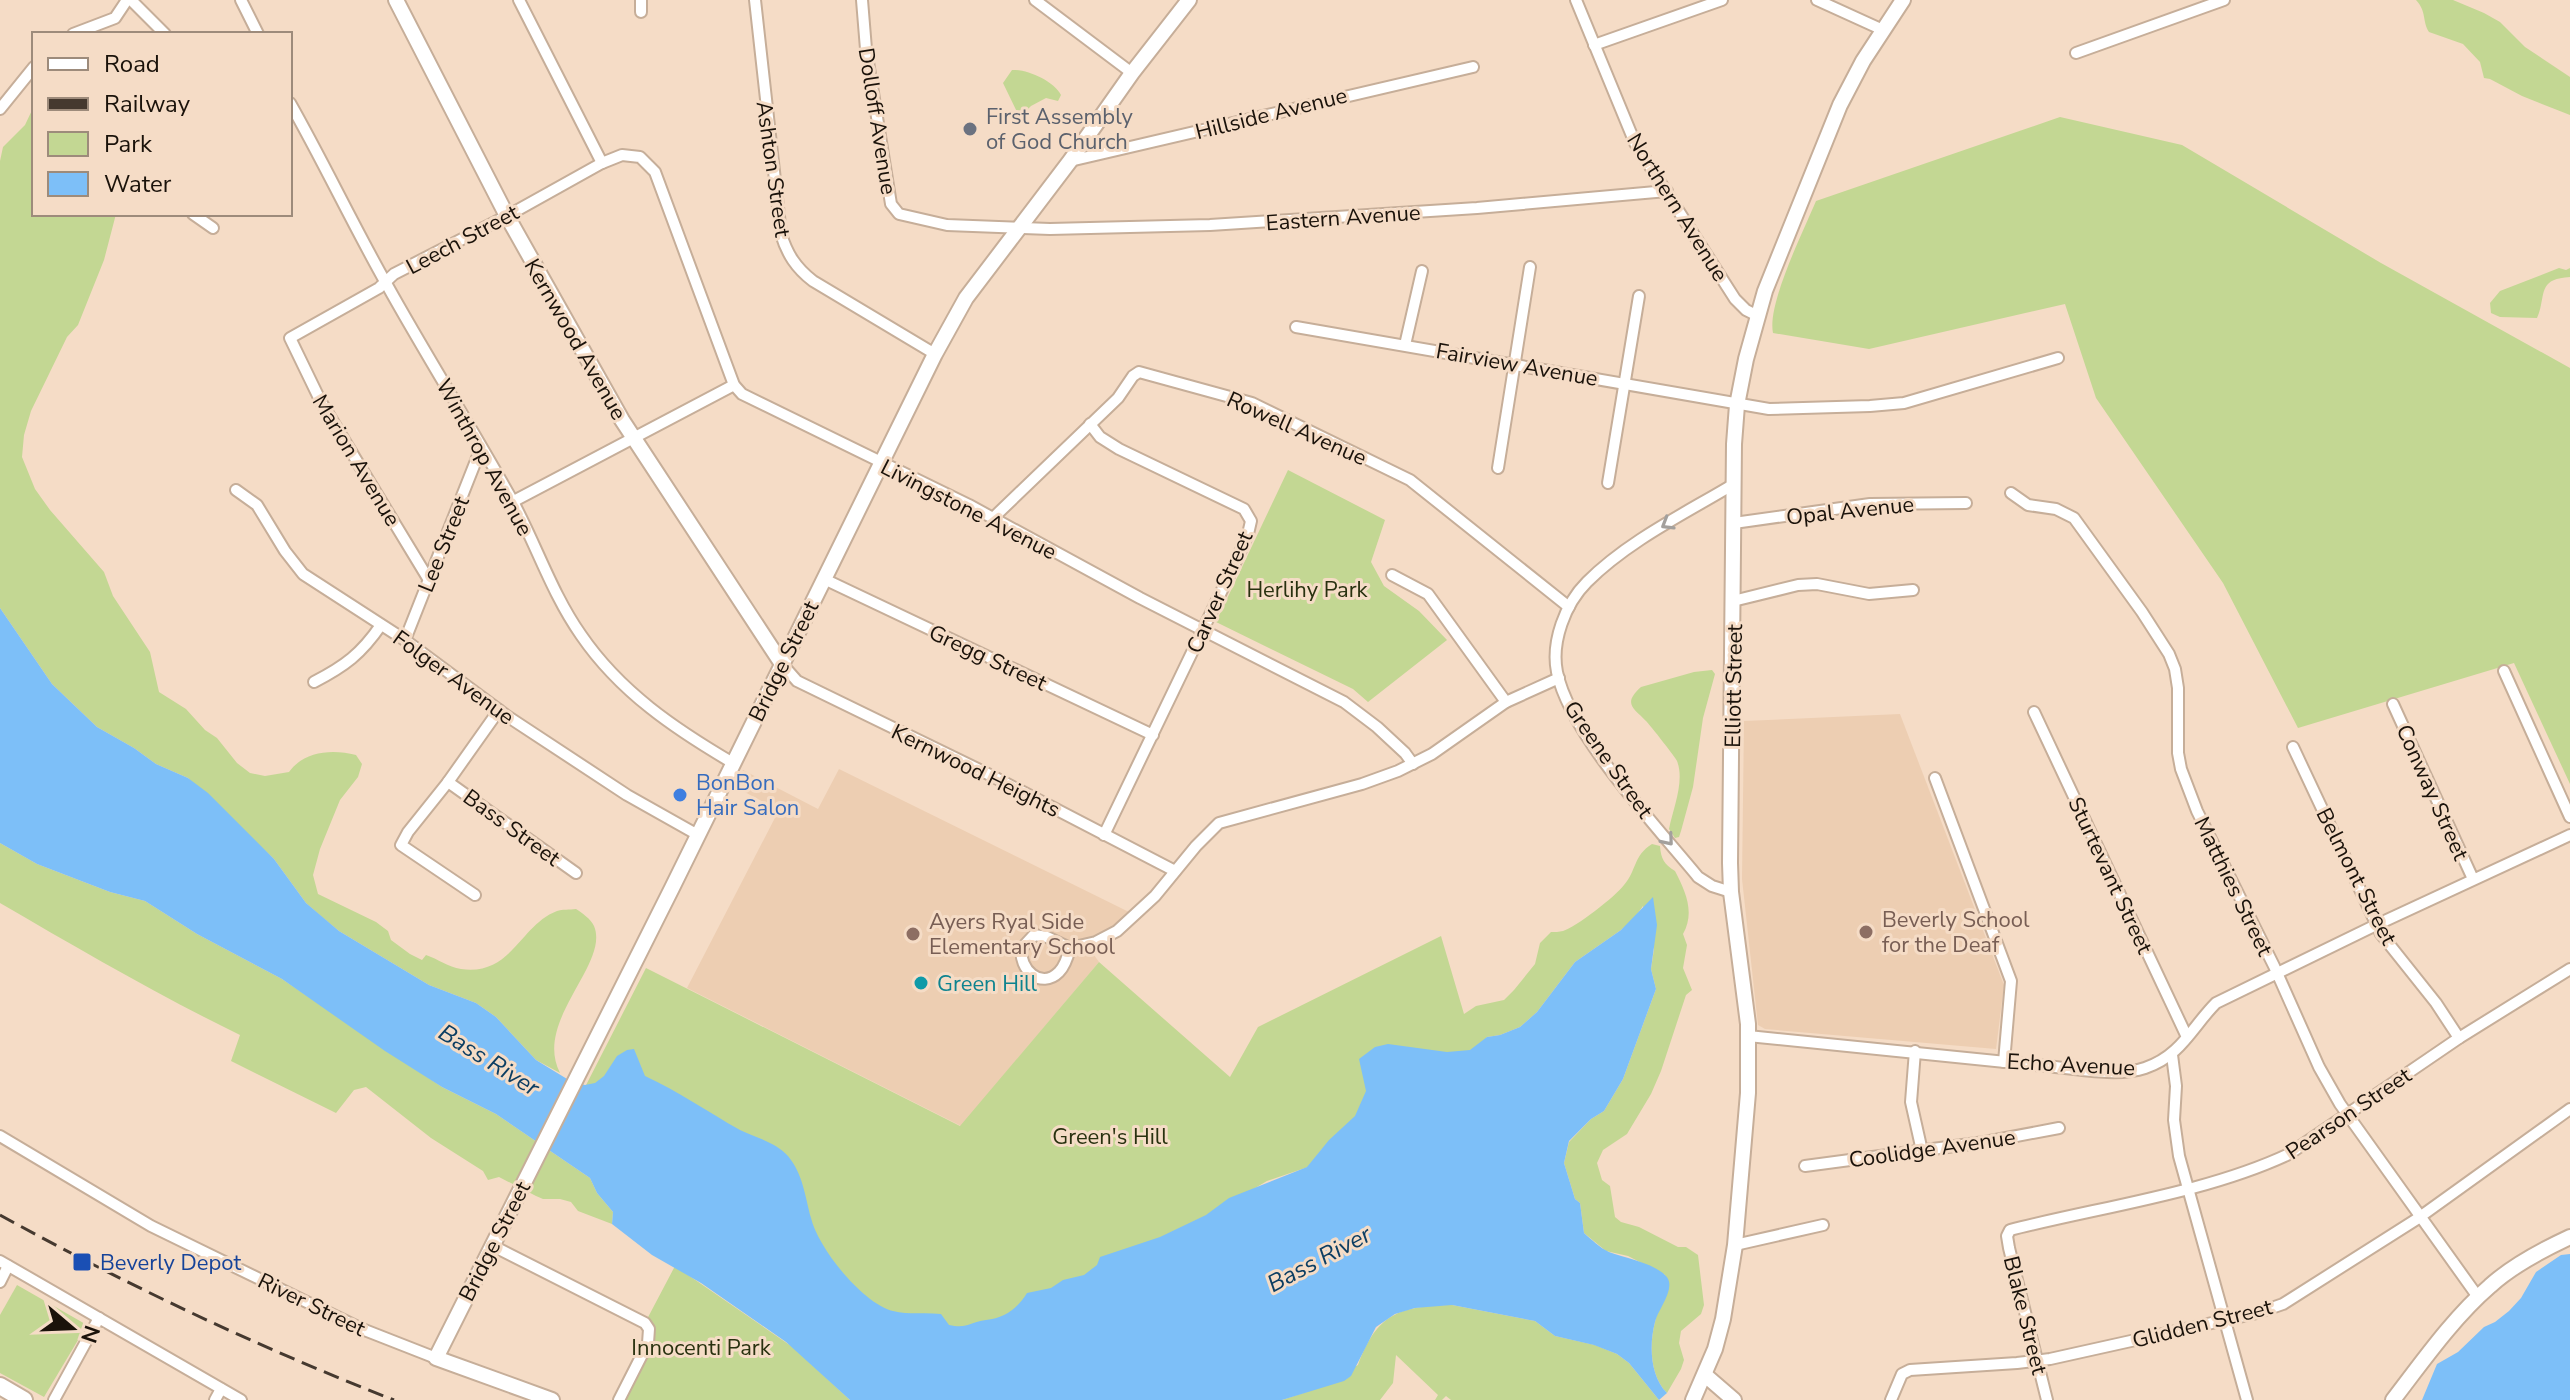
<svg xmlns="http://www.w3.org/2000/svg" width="2570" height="1400" font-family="'Nunito Sans',sans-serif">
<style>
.built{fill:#edceb2}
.green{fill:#c3d793}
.water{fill:#7dbff8}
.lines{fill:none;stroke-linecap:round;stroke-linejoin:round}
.minor-casing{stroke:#c6ae99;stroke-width:14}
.major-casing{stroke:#c6ae99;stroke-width:18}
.highway-casing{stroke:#c6ae99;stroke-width:20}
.minor{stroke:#fff;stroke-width:10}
.major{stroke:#fff;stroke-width:14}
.highway{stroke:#fff;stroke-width:16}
.rail{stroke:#45392f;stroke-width:3;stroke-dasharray:16 8;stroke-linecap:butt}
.oneway{stroke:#a3a09d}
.worship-dot{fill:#6b7280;stroke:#f5dcc6;stroke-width:3}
.shop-dot{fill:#3f7fe0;stroke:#f5dcc6;stroke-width:3}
.education-dot{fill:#8d6e63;stroke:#f5dcc6;stroke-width:3}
.culture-dot{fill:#0f9aa8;stroke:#f5dcc6;stroke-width:3}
.transit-dot{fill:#1a4fb4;stroke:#f5dcc6;stroke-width:3}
.labels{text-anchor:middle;stroke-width:6;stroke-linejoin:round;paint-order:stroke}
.street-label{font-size:22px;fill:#1a120a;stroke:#f5dcc6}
.worship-label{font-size:22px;fill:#5b616d;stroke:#f5dcc6;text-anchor:start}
.park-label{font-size:22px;fill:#28310f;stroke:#f5dcc6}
.shop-label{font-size:22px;fill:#366cbe;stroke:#f5dcc6;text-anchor:start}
.education-label{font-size:22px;fill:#785e54;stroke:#f5dcc6;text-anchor:start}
.culture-label{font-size:22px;fill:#0d838f;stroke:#f5dcc6;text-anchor:start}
.transit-label{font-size:22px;fill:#164399;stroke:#f5dcc6;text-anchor:start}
.water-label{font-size:24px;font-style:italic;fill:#0c3e63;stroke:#f5dcc6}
</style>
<rect width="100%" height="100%" fill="#f5dcc6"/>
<g class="built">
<polygon points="1900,714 2004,985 1996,1049 1765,1029 1758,1025 1742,879 1744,721"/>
<polygon points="839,769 1129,912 1094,955 1099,962 961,1126 687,988 779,810 735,787 743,770 818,809"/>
</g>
<g class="green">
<path d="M2416 0H2453L2484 13 2500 22 2525 47 2570 77V115L2522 96 2490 79 2484 78 2480 62 2463 44 2429 32C2422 21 2427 12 2416 0Z"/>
<path d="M1012 70C1027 69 1054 81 1061 95L1058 101 1046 98 1031 106 1023 114H1018L1003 83Z"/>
<path d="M34 106V214H116L104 260 78 325 67 337 31 411 24 435 22 457 35 489 50 510 104 572 113 596 150 652 159 692 186 709 205 730 217 738 237 763 250 773 265 776 289 772C304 751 332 749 356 755L362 764 358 777 340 800 320 849 313 875 318 894 376 922 388 931 391 940 410 954 422 960 426 955C438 959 448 967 461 969 512 976 520 925 557 911 562 909 570 910 576 909 582 913 591 919 594 926 610 964 533 1021 560 1073L536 1060 496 1017 476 1003 429 985 339 931 322 917 306 903 274 859 188 778 156 764 134 748 97 727 52 684 0 608V161L3 147 25 125Z"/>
<path d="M2060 117 2182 145 2381 263 2570 368V784L2514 663 2298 728 2223 583 2096 398 2065 304 1869 349 1773 333C1767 304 1803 232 1816 201Z"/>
<path d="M2559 268 2566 270 2570 268V277C2536 279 2547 295 2537 318L2500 317 2491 313 2490 303 2500 291Z"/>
<polygon points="1288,470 1385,520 1371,562 1384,586 1419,611 1447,640 1368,702 1353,689 1216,622"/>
<path d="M1712 670 1715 674 1703 718 1693 787 1681 831 1679 837 1675 838 1669 829C1673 809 1685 781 1677 761 1676 758 1650 725 1646 721 1634 708 1622 704 1641 687L1694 672Z"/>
<path d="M0 843 37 864 110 892 145 901 197 934 282 979 442 1087 496 1114 590 1178 597 1193 613 1212 612 1224 578 1211 571 1202 560 1199H543L536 1196 499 1177 488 1180 483 1171 431 1138 366 1087 354 1090 336 1113 231 1061 240 1035C158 995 79 949 0 903Z"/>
<path d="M1652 844 1660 846C1661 859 1664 864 1675 871 1686 892 1695 913 1683 934L1687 945 1683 968 1692 990 1686 995 1661 1071 1651 1094 1627 1134 1603 1150 1597 1163 1602 1180 1610 1186 1615 1217 1621 1222 1639 1227 1678 1247H1686L1698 1255 1704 1305 1701 1314 1681 1331 1679 1343 1684 1360 1681 1369 1667 1393C1650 1376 1649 1345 1655 1322 1660 1299 1671 1300 1665 1275L1628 1256 1606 1251 1584 1233 1580 1203 1575 1199 1564 1163 1569 1142 1591 1119 1604 1111 1623 1079 1656 989 1651 969 1654 949 1643 906 1633 920 1621 930 1575 962 1537 1012 1520 1027 1500 1035 1487 1037 1477 1057 1322 1149 1308 1167 1267 1181 1093 1284 973 1337 871 1312 583 1091 646 968 960 1126 1099 962 1230 1077 1258 1027 1441 936 1464 1014 1476 1006 1504 1000 1514 990 1535 964 1540 943 1551 932C1555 932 1559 932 1563 931 1575 928 1616 896 1624 885 1637 870 1633 856 1652 844Z"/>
<polygon points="675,1266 794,1348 850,1400 620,1400 648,1343 645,1323"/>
<polygon points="17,1285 87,1325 44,1397 0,1373 0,1315"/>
<path d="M1452 1305 1535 1321 1555 1336 1595 1345 1617 1354 1629 1363 1659 1400H1451L1446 1396 1442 1400H1435L1438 1395 1396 1355 1393 1383 1380 1400H1282L1312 1390 1358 1365C1377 1313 1400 1306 1452 1305Z"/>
</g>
<g class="water">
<path d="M0 608 52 684 97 727 134 748 156 764 188 778 208 793 274 859 306 903 339 931 429 985 476 1003 496 1017 536 1060 572 1082 585 1085 595 1083 604 1076 617 1056 627 1050 634 1049 645 1076C678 1091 708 1112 740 1130 755 1137 777 1143 788 1156 803 1174 805 1196 811 1218 818 1248 863 1304 893 1311 909 1315 925 1312 941 1314L949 1325C968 1329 969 1322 986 1320 1005 1318 1017 1309 1027 1293L1051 1288 1063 1280 1084 1275 1097 1265 1100 1257 1160 1237 1206 1215 1229 1198 1307 1167 1329 1140 1355 1116 1366 1091 1359 1059 1375 1047 1388 1044 1447 1052 1470 1050 1487 1037 1500 1035 1520 1027 1537 1012 1575 962 1621 930 1653 897 1657 925 1651 969 1656 989 1623 1079 1604 1111 1591 1119 1569 1141 1564 1163 1575 1199 1580 1203 1584 1233C1591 1239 1600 1248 1609 1252 1625 1258 1654 1263 1666 1276 1677 1288 1658 1309 1655 1322 1649 1345 1650 1376 1667 1393L1659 1400 1629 1363 1617 1354 1594 1345 1555 1336 1535 1321 1452 1305 1415 1308 1395 1314 1376 1327 1351 1376 1344 1381 1282 1400H850L786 1342 701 1283 652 1255 612 1224 613 1212 597 1193 590 1178 496 1114 442 1087 385 1051 282 979 197 934 145 901 110 892 37 864 0 843Z"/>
<polygon points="2570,1254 2570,1400 2422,1400 2437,1364 2458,1352 2484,1327 2495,1322 2509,1311 2521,1298 2536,1272 2561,1255"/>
</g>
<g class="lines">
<g class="minor-casing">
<g id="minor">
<polyline points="131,0 165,34"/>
<polyline points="241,0 258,34"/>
<polyline points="519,0 602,163"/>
<path d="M755 0 781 234C787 254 796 268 813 281L935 354"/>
<polyline points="862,0 866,49 891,204 899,214 947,225 1050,229 1210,225 1477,208 1667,191"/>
<polyline points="1035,0 1132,73"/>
<polyline points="1576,0 1635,143 1735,299 1746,310 1756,315"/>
<polyline points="1817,0 1883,30"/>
<polyline points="641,12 641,0"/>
<polyline points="73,34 115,18 127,0"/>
<polyline points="1594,45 1722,0"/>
<polyline points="2076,53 2224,0"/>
<path d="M290 103C324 163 353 225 387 285 427 357 472 428 512 500 536 544 552 594 581 635 620 692 675 729 733 763"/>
<polyline points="0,109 34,67"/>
<polyline points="1070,161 1473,67"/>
<polyline points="193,214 213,228"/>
<polyline points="1296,327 1769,409 1870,406 1904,403 2058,358"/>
<polyline points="1405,345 1422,271"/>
<polyline points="1090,424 1100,437 1119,449 1244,509 1251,521 1248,534 1236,561 1104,835"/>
<polyline points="1498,468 1530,267"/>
<polyline points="1608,483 1639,296"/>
<polyline points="236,490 257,505 285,551 303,574 405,640 507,716 627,795 698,835"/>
<polyline points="2011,493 2028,505 2056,509 2074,518 2142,612 2169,654 2175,669 2178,688 2178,753 2181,769 2197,811 2274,966 2319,1067 2340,1104 2478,1297"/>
<polyline points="512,502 734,385"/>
<polyline points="993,518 1118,398 1133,376 1139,372 1252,403 1410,480 1569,607"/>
<polyline points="1734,523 1870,504 1966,503"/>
<polyline points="1392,575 1428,594 1506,702"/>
<polyline points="824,579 1153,735"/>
<polyline points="429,580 321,402 290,338 379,288 394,274 507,216 602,163 622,155 640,157 655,172 734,385 742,394 969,505 1140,598 1344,702 1377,727 1405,753 1413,764"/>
<polyline points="1733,601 1798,585 1817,584 1869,594 1913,590"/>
<polyline points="405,640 481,448"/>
<polyline points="782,664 797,681 990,775 1175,871"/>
<polyline points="2504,671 2570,817"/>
<path d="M314 682C345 666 361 654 381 625"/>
<polyline points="2393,704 2473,879"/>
<polyline points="2034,712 2187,1037"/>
<polyline points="2293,747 2381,934 2436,1003 2459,1038"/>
<polyline points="1935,778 2011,981 2004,1062"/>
<polyline points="448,782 576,873"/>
<path d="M1731 892 1712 886 1698 877C1657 827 1569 733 1557 672 1551 642 1565 604 1587 582 1628 541 1684 514 1734 484"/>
<polyline points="475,895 401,845 408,832 448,782 499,710"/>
<path d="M1034 935 1047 937 1070 948C1068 956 1065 966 1059 972 1041 990 1018 969 1022 948Z"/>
<polyline points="1070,948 1096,942 1117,931 1155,896 1196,846 1219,823 1362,784 1398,771 1432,754 1506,702 1559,678"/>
<path d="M1748 1036C1844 1046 1940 1056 2035 1065 2068 1067 2115 1078 2145 1068 2181 1056 2192 1027 2216 1003L2376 925 2570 835"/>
<polyline points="1915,1051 1911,1102 1922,1151"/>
<polyline points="2172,1055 2176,1086 2174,1120 2179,1156 2247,1400"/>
<polyline points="0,1136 151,1226 362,1329 436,1358"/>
<polyline points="1805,1166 1985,1142 2059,1128"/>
<polyline points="491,1245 645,1323 649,1329 648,1343 619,1400"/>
<polyline points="1735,1245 1823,1225"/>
<polyline points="0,1261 241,1400"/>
<polyline points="0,1282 8,1266"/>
<polyline points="54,1400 99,1318"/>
<polyline points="215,1400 221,1389"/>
<polyline points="1891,1400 1902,1374 1910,1370 2017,1363 2050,1359 2257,1313 2283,1304 2417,1219 2570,1109"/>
<path d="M2047 1400 2009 1248 2007 1236 2010 1230C2100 1207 2206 1193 2289 1154L2459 1038 2570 969"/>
</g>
</g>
<g class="major-casing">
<g id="major">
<polyline points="396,0 507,216 622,420 782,664"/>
<polyline points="1705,1375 1734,1400"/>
<polyline points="552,1400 436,1358 672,888 935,354 966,298 1070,161 1132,73 1189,0"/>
<polyline points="1693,1400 1715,1349 1723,1319 1735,1245 1748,1093 1748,1024 1731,892 1730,863 1734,444 1737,405 1746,359 1765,291 1840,105 1863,61 1903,0"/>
<path d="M2393 1400C2423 1361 2453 1318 2490 1286 2513 1265 2542 1250 2570 1237"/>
</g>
</g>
<g class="highway-casing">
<polyline id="highway" points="0,1386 24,1400"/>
</g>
<use href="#minor" class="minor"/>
<use href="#major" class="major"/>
<use href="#highway" class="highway"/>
<path class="rail" d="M0 1215C127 1285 258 1347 394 1400"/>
</g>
<defs><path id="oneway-chevron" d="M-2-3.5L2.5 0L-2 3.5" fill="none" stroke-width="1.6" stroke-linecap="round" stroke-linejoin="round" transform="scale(2)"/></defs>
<g class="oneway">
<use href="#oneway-chevron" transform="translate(1667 524) rotate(149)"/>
<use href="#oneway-chevron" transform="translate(1668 840) rotate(50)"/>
</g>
<circle class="worship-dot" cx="970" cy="129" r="8"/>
<circle class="shop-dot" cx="680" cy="795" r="8"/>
<g class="education-dot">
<circle cx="1866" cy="932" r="8"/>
<circle cx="913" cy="934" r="8"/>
</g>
<circle class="culture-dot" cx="921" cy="983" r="8"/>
<rect class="transit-dot" x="72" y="1252" width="20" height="20" rx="4"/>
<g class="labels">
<g class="street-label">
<text transform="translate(1271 113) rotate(-14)" y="8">Hillside Avenue</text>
<text transform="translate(878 121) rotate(81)" y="8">Dolloff Avenue</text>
<text transform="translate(774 169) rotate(82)" y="8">Ashton Street</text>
<text transform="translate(1678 207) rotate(58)" y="8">Northern Avenue</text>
<text transform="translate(1343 217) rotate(-4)" y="8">Eastern Avenue</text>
<text transform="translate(462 239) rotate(-28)" y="8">Leech Street</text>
<text transform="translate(576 339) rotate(60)" y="8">Kernwood Avenue</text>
<text transform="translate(1517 364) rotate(10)" y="8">Fairview Avenue</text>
<text transform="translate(1297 428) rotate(24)" y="8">Rowell Avenue</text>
<text transform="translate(485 457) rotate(61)" y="8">Winthrop Avenue</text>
<text transform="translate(357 460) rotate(59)" y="8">Marion Avenue</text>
<text transform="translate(969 509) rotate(27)" y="8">Livingstone Avenue</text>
<text transform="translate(1850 510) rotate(-6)" y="8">Opal Avenue</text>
<text transform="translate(443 544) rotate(-68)" y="8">Lee Street</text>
<text transform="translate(1219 592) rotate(-66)" y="8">Carver Street</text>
<text transform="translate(988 657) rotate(25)" y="8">Gregg Street</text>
<text transform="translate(783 661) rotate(-64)" y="8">Bridge Street</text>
<text transform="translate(454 677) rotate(36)" y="8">Folger Avenue</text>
<text transform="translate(1733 686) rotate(-89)" y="8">Elliott Street</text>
<text transform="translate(1609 759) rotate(55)" y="8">Greene Street</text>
<text transform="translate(976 770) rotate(26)" y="8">Kernwood Heights</text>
<text transform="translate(2433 792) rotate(66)" y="8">Conway Street</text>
<text transform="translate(512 827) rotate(36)" y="8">Bass Street</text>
<text transform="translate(2111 875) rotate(65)" y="8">Sturtevant Street</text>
<text transform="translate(2357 876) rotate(63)" y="8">Belmont Street</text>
<text transform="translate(2234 886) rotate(64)" y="8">Matthies Street</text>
<text transform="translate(2071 1064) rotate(3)" y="8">Echo Avenue</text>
<text transform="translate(2348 1113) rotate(-34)" y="8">Pearson Street</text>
<text transform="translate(1932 1148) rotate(-8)" y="8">Coolidge Avenue</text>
<text transform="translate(494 1241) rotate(-63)" y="8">Bridge Street</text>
<text transform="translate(312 1304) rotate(26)" y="8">River Street</text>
<text transform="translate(2026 1315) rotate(76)" y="8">Blake Street</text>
<text transform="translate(2202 1323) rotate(-14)" y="8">Glidden Street</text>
</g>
<g class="worship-label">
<text x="986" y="124">First Assembly<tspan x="986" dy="25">of God Church</tspan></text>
</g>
<g class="park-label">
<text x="1307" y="597">Herlihy Park</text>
<text x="1110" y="1144">Green's Hill</text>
<text x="701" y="1355">Innocenti Park</text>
</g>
<g class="shop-label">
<text x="696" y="790">BonBon<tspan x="696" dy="25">Hair Salon</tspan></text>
</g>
<g class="education-label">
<text x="1882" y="927">Beverly School<tspan x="1882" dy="25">for the Deaf</tspan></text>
<text x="929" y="929">Ayers Ryal Side<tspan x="929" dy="25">Elementary School</tspan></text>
</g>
<g class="culture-label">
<text x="937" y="991">Green Hill</text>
</g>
<g class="transit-label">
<text x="100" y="1270">Beverly Depot</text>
</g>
<g class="water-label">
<text transform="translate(489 1060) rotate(32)" y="8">Bass River</text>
<text transform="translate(1319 1259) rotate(-28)" y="8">Bass River</text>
</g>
</g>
<rect x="32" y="32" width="260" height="184" fill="#f5dcc6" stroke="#9d8b7b" stroke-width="2"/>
<rect x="48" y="58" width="40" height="12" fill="#ffffff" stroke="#9d8b7b" stroke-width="2"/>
<text x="104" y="72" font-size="24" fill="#1a120a">Road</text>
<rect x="48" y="98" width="40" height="12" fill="#45392f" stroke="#9d8b7b" stroke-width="2"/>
<text x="104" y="112" font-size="24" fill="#1a120a">Railway</text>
<rect x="48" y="132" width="40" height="24" fill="#c3d793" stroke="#9d8b7b" stroke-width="2"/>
<text x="104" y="152" font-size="24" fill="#1a120a">Park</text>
<rect x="48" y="172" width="40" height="24" fill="#7dbff8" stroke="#9d8b7b" stroke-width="2"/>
<text x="104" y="192" font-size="24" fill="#1a120a">Water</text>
<g transform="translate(72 1328) rotate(109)" stroke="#f5dcc6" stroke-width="6" paint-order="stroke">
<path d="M0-6L14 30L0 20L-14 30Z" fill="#1a120a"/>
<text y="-12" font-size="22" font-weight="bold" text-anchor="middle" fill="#1a120a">N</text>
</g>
</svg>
